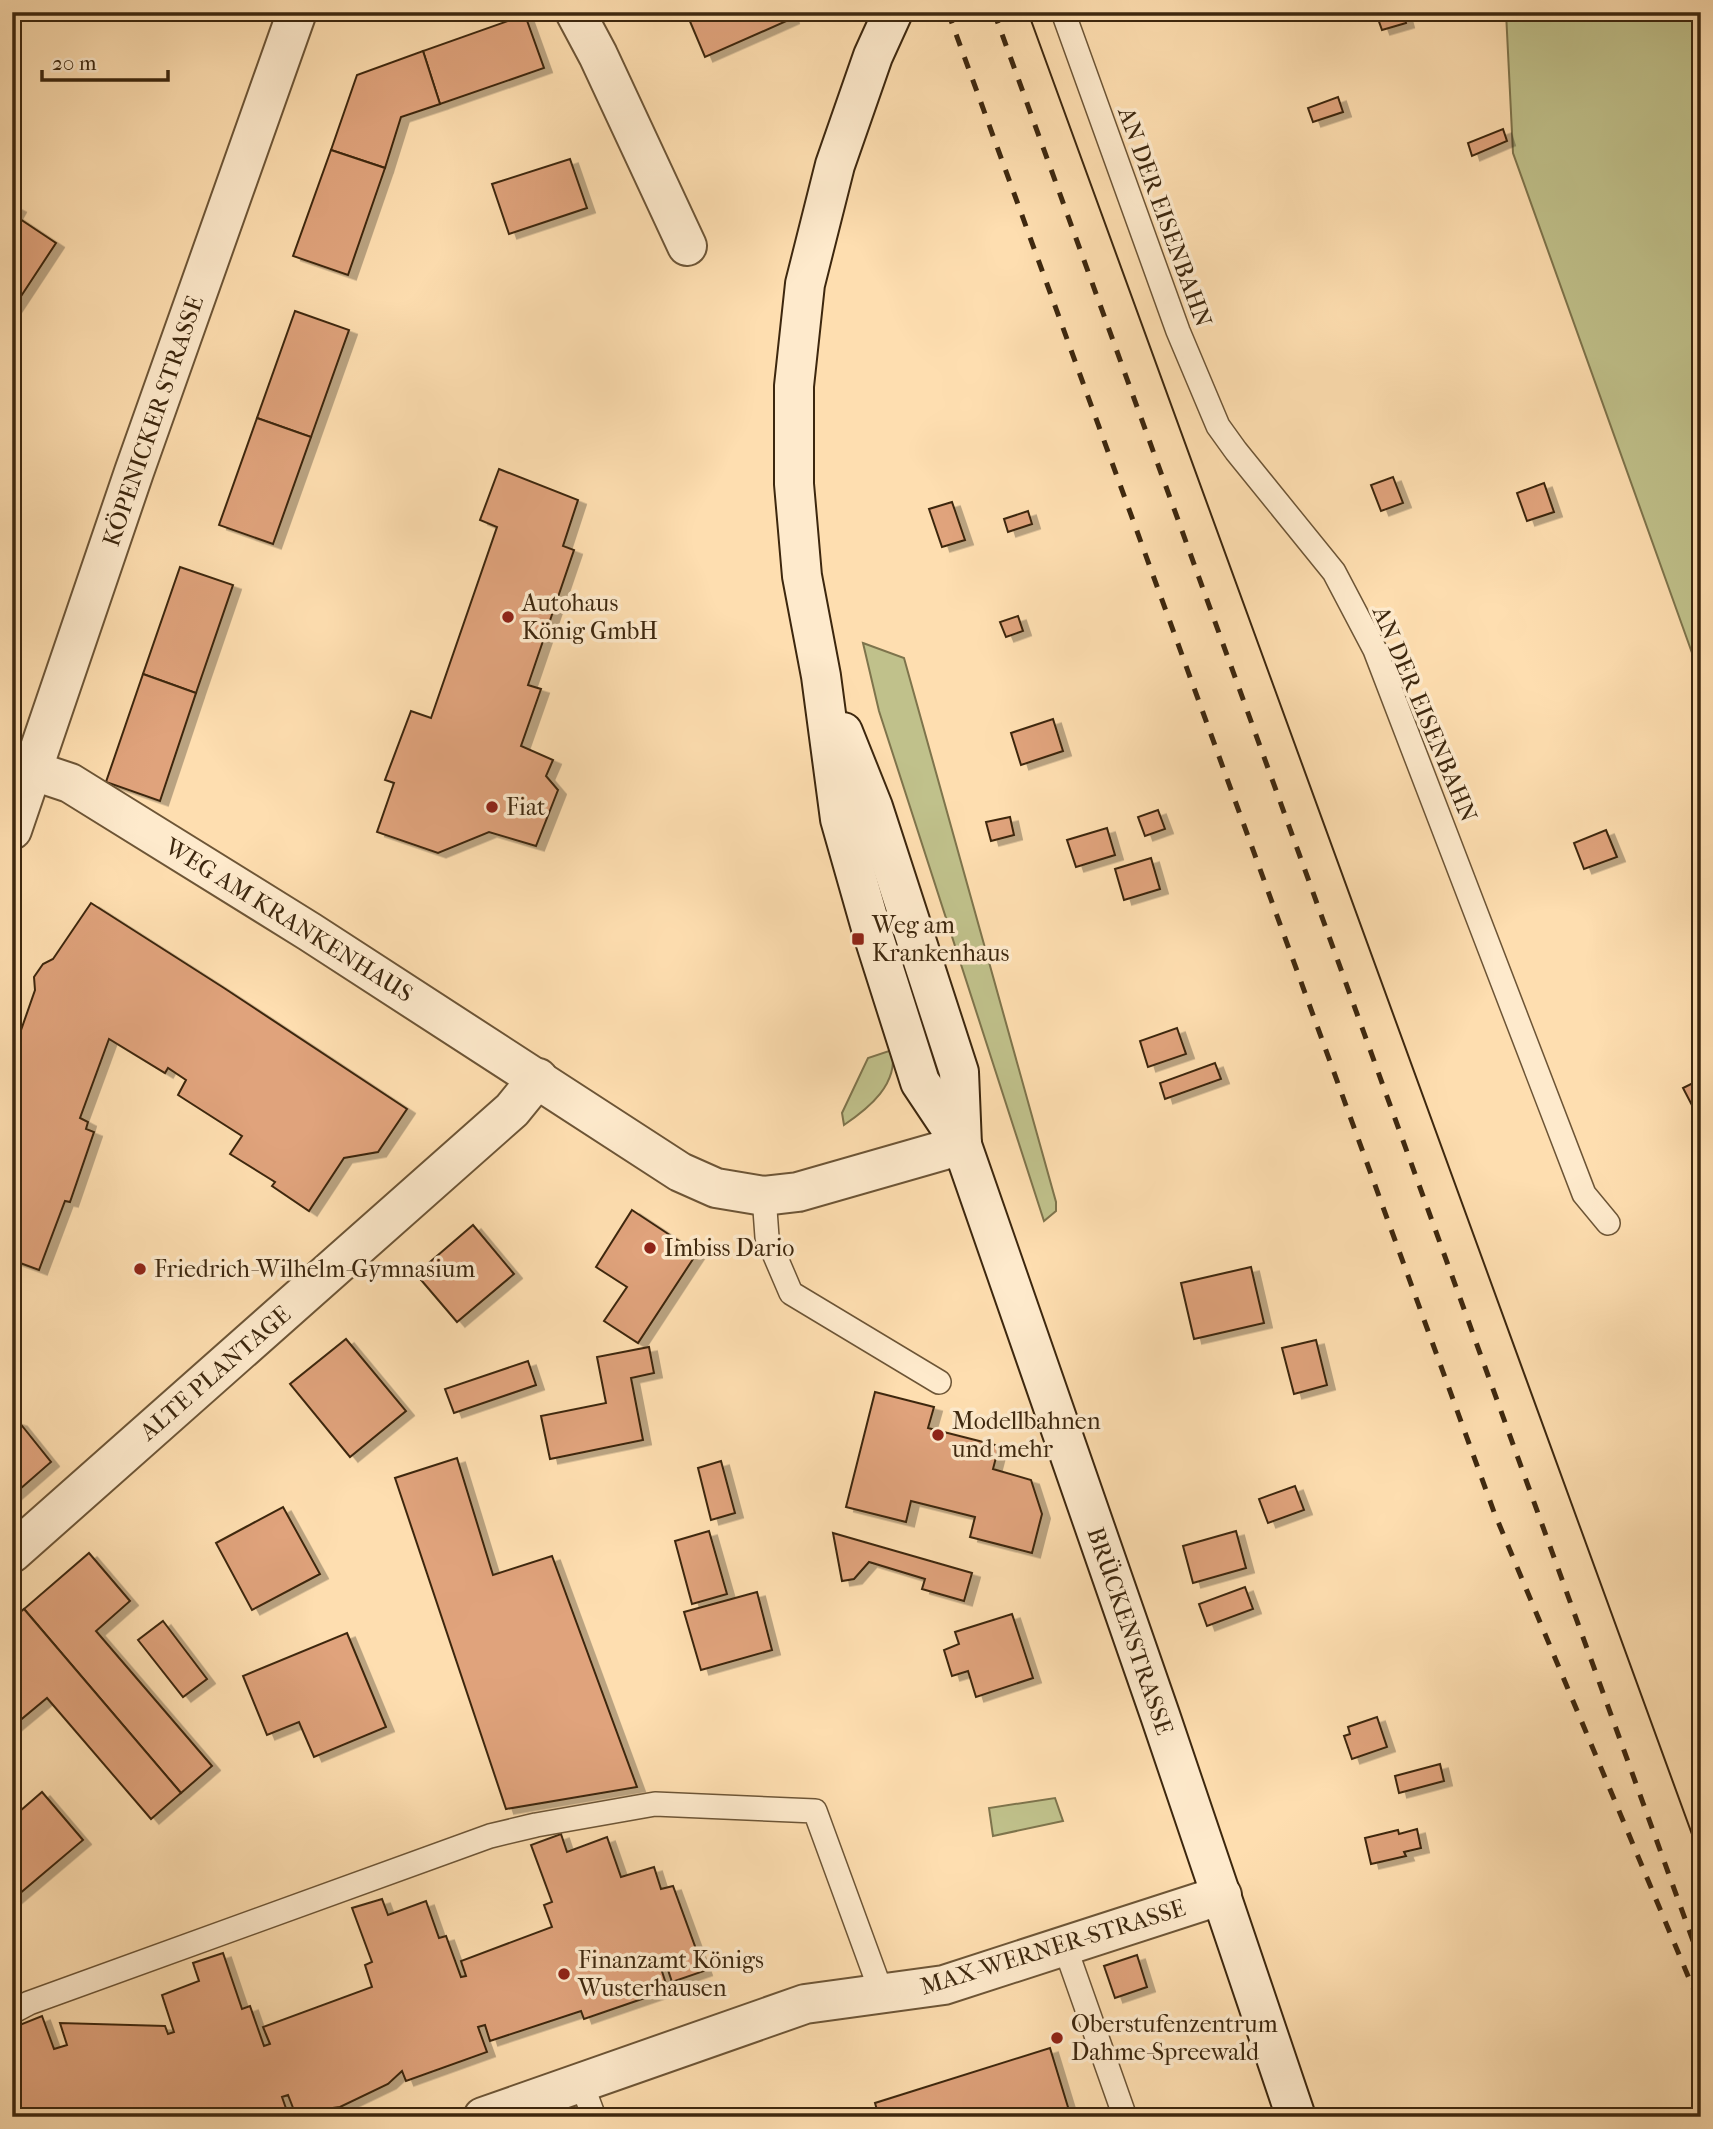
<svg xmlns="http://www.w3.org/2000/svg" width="1713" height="2129" font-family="'IM FELL French Canon',serif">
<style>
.green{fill:#c0c18b;stroke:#7e744c;stroke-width:2}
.building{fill:#e0a37b;stroke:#3d270e;stroke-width:2;filter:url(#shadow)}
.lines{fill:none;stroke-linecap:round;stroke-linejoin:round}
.lane-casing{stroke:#6d5536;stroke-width:26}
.street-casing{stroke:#6d5536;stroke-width:42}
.secondary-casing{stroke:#3d270e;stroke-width:42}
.lane{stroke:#feeacc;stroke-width:23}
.street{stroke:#feeacc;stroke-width:38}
.secondary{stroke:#feeacc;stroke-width:38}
.tram{stroke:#3d270e;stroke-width:2}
.rail{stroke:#3d270e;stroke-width:5;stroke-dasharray:12 12;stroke-linecap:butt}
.poi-dot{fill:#8f2418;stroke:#feeacc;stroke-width:2.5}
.labels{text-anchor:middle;stroke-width:7;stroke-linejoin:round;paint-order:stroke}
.street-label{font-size:24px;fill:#3d270e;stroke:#feeacc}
.poi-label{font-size:24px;fill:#3d270e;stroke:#feeacc;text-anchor:start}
</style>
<defs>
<filter id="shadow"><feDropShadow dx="8" dy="4.5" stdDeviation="0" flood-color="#0004"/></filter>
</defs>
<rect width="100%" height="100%" fill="#fedeb0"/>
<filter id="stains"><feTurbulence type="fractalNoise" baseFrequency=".00286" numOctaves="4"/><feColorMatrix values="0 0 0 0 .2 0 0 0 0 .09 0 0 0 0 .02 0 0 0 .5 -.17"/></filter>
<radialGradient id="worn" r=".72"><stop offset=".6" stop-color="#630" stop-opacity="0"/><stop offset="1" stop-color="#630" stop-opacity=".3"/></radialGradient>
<g class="green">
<polygon points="1506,12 1701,12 1701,678 1513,153"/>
<polygon points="863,643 904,658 1056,1202 1056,1211 1044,1221 879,711"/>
<path d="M892 1050C899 1084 869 1108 844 1125L842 1113 868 1058Z"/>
<polygon points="1055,1798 1063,1821 993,1836 989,1808"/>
</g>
<g class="building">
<polygon points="686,12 789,12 791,19 705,57"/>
<polygon points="1385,12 1403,12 1406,23 1382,30 1377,16"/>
<polygon points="525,15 544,68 440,104 423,51"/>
<polygon points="423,51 440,104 401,117 385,168 331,150 357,75"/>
<polygon points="1338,97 1343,112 1313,122 1308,108"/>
<polygon points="1503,129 1507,141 1472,156 1468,143"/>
<polygon points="331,150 385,168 348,275 293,256"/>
<polygon points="570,159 587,208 509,234 492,184"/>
<polygon points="12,205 18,208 14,215 56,243 12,310"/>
<polygon points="295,311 349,330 311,437 257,418"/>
<polygon points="257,418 311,437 273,544 219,525"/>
<polygon points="499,469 578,500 563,546 574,550 528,685 541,689 521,746 553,760 546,776 558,790 536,846 489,832 438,853 377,832 394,783 385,780 411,711 431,718 497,527 480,520"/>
<polygon points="1393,477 1403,503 1381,511 1371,485"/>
<polygon points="1544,483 1554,512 1527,521 1517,493"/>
<polygon points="952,502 965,540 942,547 929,509"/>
<polygon points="1028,511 1032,524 1008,532 1004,519"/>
<polygon points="180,567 233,585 196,693 143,674"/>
<polygon points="1018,616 1023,631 1006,637 1000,622"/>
<polygon points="143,674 196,693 160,801 106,782"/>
<polygon points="1053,719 1063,751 1021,765 1011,733"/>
<polygon points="1158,810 1165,829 1145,836 1138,817"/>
<polygon points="1010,817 1014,835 991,841 986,822"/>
<polygon points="1107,828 1115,855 1076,867 1067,840"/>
<polygon points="1606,830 1617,857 1584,869 1574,843"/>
<polygon points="1151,858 1160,889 1124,900 1115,869"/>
<polygon points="91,903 224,988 407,1109 378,1152 344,1158 309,1211 272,1186 275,1182 230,1154 242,1136 178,1095 186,1080 168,1068 165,1073 109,1039 80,1118 88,1122 86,1129 94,1132 70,1202 65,1201 39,1270 12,1260 12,1056 35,990 34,977 43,964 53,959"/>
<polygon points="1177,1028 1186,1054 1148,1067 1140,1041"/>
<polygon points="1215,1063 1221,1079 1165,1099 1160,1083"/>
<polygon points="1701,1079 1701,1111 1696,1113 1683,1088"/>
<polygon points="632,1210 697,1253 638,1343 604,1321 627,1287 596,1267"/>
<polygon points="473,1225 514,1274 457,1322 416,1274"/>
<polygon points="1251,1267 1264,1323 1194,1339 1181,1283"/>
<polygon points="346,1339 406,1411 350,1457 290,1384"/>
<polygon points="1316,1340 1327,1385 1294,1394 1282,1348"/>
<polygon points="649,1347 654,1373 631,1378 643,1440 550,1459 541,1416 606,1403 597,1357"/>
<polygon points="528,1361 536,1385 454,1413 445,1389"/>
<polygon points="875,1392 934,1407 928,1428 999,1446 993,1469 1031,1480 1042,1514 1032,1553 970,1537 975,1517 911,1501 906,1522 846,1507"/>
<polygon points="12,1420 19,1422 51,1462 12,1496"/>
<polygon points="457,1458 493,1575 552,1556 637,1787 506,1809 395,1478"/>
<polygon points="721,1461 735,1513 711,1520 698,1468"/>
<polygon points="1295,1486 1304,1510 1268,1523 1259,1499"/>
<polygon points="283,1507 320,1574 252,1610 216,1543"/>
<polygon points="709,1531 727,1594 692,1604 675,1541"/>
<polygon points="1236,1531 1246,1568 1193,1583 1183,1546"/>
<polygon points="833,1533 972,1573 964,1601 922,1589 925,1579 869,1562 854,1579 842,1581"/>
<polygon points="89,1553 130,1601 96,1631 212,1766 181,1793 24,1609"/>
<polygon points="1245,1587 1253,1609 1207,1626 1199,1604"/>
<polygon points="757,1592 772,1650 701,1670 684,1612"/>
<polygon points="24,1609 181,1793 151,1819 47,1698 12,1727 12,1619"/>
<polygon points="1012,1614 1033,1678 976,1697 968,1671 952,1676 944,1650 959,1644 955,1632"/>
<polygon points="163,1621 207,1679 183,1697 138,1640"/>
<polygon points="347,1633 386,1727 314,1757 299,1722 267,1735 243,1676"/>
<polygon points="1377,1717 1387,1747 1352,1759 1344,1736 1350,1734 1348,1727"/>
<polygon points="1440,1764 1444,1781 1399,1793 1395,1776"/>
<polygon points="42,1792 83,1840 12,1900 12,1818"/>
<polygon points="1417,1829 1421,1848 1404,1852 1406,1856 1371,1864 1365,1838 1398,1830 1399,1834"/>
<polygon points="561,1834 567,1852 607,1837 621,1877 654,1867 661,1889 673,1886 704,1971 672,1982 665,1961 659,1962 668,1990 584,2019 581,2011 490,2041 485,2025 478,2027 487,2052 406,2081 402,2071 388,2084 340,2107 295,2113 288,2095 282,2097 289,2117 12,2117 12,2047 19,2045 12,2028 42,2016 54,2049 67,2045 60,2023 165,2026 168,2034 174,2032 162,1995 199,1981 193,1963 223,1953 242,2009 250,2006 264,2046 270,2044 263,2027 372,1987 365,1965 372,1962 352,1908 382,1899 388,1915 426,1901 439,1938 446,1936 461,1977 466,1976 461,1961 552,1927 544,1905 552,1902 531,1845"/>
<polygon points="1137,1955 1147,1987 1115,1998 1104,1966"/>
<polygon points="1050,2048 1071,2117 879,2117 875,2103"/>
</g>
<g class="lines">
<g class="lane-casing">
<g id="lane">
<polyline points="1063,12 1178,331 1218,426 1236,451 1334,572 1375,650 1584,1194 1608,1223"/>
<polyline points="764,1196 767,1237 791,1293 939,1382"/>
<polyline points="1065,1947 1125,2117"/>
<polyline points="12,2012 29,2003 490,1836 536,1825 655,1804 815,1811 882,1994"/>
<polyline points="581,2082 594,2117"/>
</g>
</g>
<g class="street-casing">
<g id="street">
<polyline points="575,12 598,55 687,246"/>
<polyline points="34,771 70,783 310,932 680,1172 716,1188 764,1196 798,1192 962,1145"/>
<polyline points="12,830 134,472 297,12"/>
<polyline points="12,1553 512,1110 538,1078"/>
<polyline points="483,2117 805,2004 944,1985 1222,1895"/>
</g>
</g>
<g class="secondary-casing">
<g id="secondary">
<polyline points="893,12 873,56 835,165 805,284 794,386 794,484 802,576 821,676 840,819 871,928 920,1082 962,1145 1160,1715 1296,2117"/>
<polyline points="843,732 873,807 959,1072 962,1145"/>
</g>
</g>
<use href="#lane" class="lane"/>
<use href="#street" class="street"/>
<use href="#secondary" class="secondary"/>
<polyline class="tram" points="1028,12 1701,1859"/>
<g class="rail">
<polyline points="948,12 1494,1512 1701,2007"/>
<polyline points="994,12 1701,1963"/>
</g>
</g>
<g class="poi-dot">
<circle cx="508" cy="617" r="7"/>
<circle cx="492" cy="807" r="7"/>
<rect x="851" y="932" width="14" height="14" rx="3.5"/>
<circle cx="650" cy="1248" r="7"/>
<circle cx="140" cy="1269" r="7"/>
<circle cx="938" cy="1435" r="7"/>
<circle cx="564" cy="1974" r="7"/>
<circle cx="1057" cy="2038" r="7"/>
</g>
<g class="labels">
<g class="street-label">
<text transform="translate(1165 217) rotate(70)" y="8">AN DER EISENBAHN</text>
<text transform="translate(153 421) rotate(-71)" y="8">KÖPENICKER STRASSE</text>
<text transform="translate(1425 714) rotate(67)" y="8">AN DER EISENBAHN</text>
<text transform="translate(289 920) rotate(32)" y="8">WEG AM KRANKENHAUS</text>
<text transform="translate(215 1373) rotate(-41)" y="8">ALTE PLANTAGE</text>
<text transform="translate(1130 1631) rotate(71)" y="8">BRÜCKENSTRASSE</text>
<text transform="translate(1053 1947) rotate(-17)" y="8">MAX-WERNER-STRASSE</text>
</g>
<g class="poi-label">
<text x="522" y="611">Autohaus<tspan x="522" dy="28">König GmbH</tspan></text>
<text x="506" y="815">Fiat</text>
<text x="872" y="933">Weg am<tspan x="872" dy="28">Krankenhaus</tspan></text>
<text x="664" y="1256">Imbiss Dario</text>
<text x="154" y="1277">Friedrich-Wilhelm-Gymnasium</text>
<text x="952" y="1429">Modellbahnen<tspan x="952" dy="28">und mehr</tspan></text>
<text x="578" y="1968">Finanzamt Königs<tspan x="578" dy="28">Wusterhausen</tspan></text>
<text x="1071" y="2032">Oberstufenzentrum<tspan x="1071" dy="28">Dahme-Spreewald</tspan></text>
</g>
</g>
<rect width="1713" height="2129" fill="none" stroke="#fedeb0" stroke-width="42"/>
<rect x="14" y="14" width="1685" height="2101" fill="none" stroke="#3d270e" stroke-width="3.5"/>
<rect x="21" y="21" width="1671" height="2087" fill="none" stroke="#3d270e" stroke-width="2"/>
<path d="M42 70v10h126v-10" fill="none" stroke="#3d270e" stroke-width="3.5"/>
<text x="52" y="70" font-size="21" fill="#3d270e" stroke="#feeacc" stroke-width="5" paint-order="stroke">20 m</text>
<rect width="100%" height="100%" filter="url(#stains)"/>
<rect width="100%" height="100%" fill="url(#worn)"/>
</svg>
